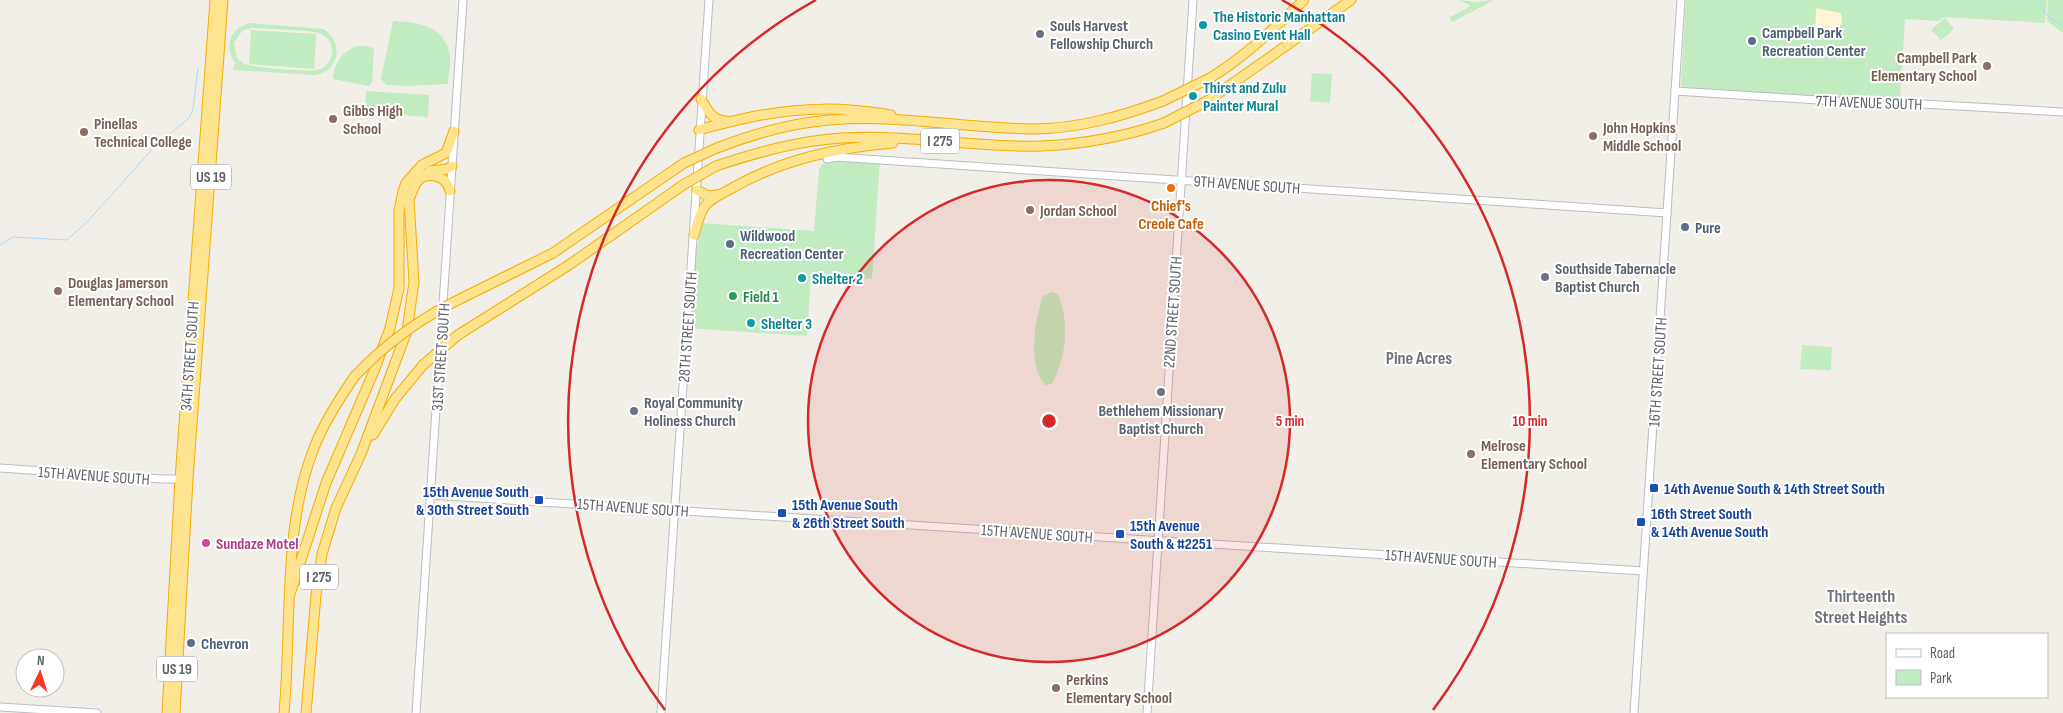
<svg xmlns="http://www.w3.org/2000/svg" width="2063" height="713" font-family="'Sofia Sans Condensed',sans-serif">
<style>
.green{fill:#c1ebc1;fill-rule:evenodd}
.sand{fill:#fef5d5}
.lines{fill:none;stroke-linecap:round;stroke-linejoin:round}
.stream{stroke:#a9d9ff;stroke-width:1}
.secondary-casing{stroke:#babdc3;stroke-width:9}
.highway-casing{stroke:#f8ac00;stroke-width:11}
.secondary{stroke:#fff;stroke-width:7}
.highway{stroke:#ffe490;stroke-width:9}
.highway-bridge-casing{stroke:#f8ac00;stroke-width:11;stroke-linecap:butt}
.highway-bridge{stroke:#ffe490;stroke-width:9}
.ring{fill:none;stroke:#d62828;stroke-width:2.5}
.culture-dot{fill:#0f9aa8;stroke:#fff;stroke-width:2}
.worship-dot{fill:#6b7280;stroke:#fff;stroke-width:2}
.service-dot{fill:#5c6f8a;stroke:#fff;stroke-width:2}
.education-dot{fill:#8d6e63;stroke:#fff;stroke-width:2}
.food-dot{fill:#e8710a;stroke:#fff;stroke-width:2}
.leisure-dot{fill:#2e9e5b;stroke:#fff;stroke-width:2}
.transit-dot{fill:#1a4fb4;stroke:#fff;stroke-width:2}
.hotel-dot{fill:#d1479c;stroke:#fff;stroke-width:2}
.labels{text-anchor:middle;stroke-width:4;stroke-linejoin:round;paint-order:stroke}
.shield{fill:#fff;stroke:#8e9195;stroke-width:1}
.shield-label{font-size:15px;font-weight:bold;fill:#5e6268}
.culture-label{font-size:16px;font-weight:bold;fill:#0d838f;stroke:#fff;text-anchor:start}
.worship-label{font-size:16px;font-weight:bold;fill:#5b616d;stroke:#fff;text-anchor:start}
.service-label{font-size:16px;font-weight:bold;fill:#4e5e75;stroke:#fff;text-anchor:start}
.education-label{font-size:16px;font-weight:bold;fill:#785e54;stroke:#fff;text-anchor:start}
.street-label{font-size:16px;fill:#5e6268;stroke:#fff}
.food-label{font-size:16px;font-weight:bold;fill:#c56008;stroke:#fff}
.leisure-label{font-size:16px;font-weight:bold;fill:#27864d;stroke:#fff;text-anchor:start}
.transit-label{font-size:16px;font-weight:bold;fill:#164399;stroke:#fff;text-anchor:start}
.hotel-label{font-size:16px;font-weight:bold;fill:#b23c85;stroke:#fff;text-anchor:start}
.neighbourhood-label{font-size:18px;font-weight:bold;fill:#6f747a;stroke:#fff}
.centre{fill:#d62828;stroke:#fff;stroke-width:2.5}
.ring-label{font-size:15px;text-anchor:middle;font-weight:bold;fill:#d62828;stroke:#fff;stroke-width:4;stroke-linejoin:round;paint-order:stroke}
</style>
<rect width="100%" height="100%" fill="#f1efe7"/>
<g class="green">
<polygon points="1459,0 1475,2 1494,0 1452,22 1450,17 1471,6"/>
<polygon points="1686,0 2047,0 2045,23 1944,17 1939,21 1905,19 1900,98 1889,101 1684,89 1681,84"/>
<polygon points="2048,0 2063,0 2063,33 2047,21"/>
<polygon points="1945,18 1954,29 1941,40 1931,30"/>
<path d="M393 21C417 22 447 26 450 57 451 65 448 75 448 84L407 86 386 85 381 79Z"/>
<path d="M249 23 323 29C344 41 340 71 315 75L233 70 234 65 236 64C223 49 229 29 249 23ZM252 28C266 29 311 29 322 34 337 42 335 65 318 70 308 72 259 68 248 65 243 64 240 61 236 56L234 43 242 31Z"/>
<polygon points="251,30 316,34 314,69 249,64"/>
<path d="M357 46H367L374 49 372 83 368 86 333 79C334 63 341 52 357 46Z"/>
<polygon points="1312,73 1332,74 1330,103 1310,101"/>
<polygon points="366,91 429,95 428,117 365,112"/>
<polygon points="827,159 880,160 872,279 811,275 807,336 687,328 695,260 701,223 814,231 819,169"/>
<path d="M1052 292 1058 295C1070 322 1066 358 1052 384L1045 385C1027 366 1035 318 1043 296Z"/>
<polygon points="1802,345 1832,347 1831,370 1800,369"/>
</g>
<polygon class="sand" points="1816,8 1841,13 1842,22 1836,32 1824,36 1815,33"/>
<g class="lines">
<g class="stream">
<polyline points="2039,0 2045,14 2063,26"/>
<polyline points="0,245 13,237 67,240 87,222 156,145 189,118 193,109 198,68"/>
</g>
<g class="secondary-casing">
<g id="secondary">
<polyline points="1675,91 1881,104 1904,103 2063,112"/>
<polyline points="827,159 836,157 880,160 1667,213"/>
<polyline points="0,468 162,479 184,479"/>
<polyline points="430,495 1643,571"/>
<polyline points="0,707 97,713"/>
<polyline points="416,713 463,0"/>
<polyline points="661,713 709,0"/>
<polyline points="1147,713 1193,0"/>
<polyline points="1634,713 1681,0"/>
</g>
</g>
<g class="highway-casing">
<g id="highway">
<path d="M1210 78C1245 57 1275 27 1304 0"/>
<path d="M701 99C708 111 711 119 725 121"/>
<polyline points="1209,100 1351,0"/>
<path d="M699 130C718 124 737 120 756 116 806 107 841 107 891 115"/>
<path d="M717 148C753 134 791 123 830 120 897 114 964 128 1031 129 1077 129 1120 117 1163 101"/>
<path d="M716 166C758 152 798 141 841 138 908 134 975 148 1042 146 1084 144 1124 137 1164 123"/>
<path d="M425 176C438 174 447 179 450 191"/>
<polyline points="697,190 708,196 717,195"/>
<path d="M694 235C697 225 699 214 705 206 712 197 724 193 734 187 784 159 836 148 893 143"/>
<polyline points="464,297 553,253 684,163"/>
<polyline points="458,335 569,265 683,185"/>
<polyline points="373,435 395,399 423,365"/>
<polyline points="290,594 326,483 374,371 390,328 399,288 399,211 403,191 406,183 422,165 446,153 454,131"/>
<polyline points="167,713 180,479 215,0"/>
<polyline points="175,713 188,479 223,0"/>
<path d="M284 713C292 628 282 528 314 448 324 422 339 399 355 376"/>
<polyline points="306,713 316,595 322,554 336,508 361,454 407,331 414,282 409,199 416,183 420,179 430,171 447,169 452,166"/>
</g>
</g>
<use href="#secondary" class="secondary"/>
<use href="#highway" class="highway"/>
<g class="highway-bridge-casing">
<g id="highway-bridge">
<polyline points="1163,101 1210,78"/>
<polyline points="1164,123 1209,100"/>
<polyline points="684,163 717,148"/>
<polyline points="683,185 716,166"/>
<polyline points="423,365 458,335"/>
<path d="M355 376C387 342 422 317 464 297"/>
</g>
</g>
<use href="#highway-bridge" class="highway-bridge"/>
</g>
<circle cx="1049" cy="421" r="241" fill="#d62828" fill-opacity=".12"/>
<g class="ring">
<circle cx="1049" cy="421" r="241"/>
<path d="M665 710A481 481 0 0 1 816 0M1282 0A481 481 0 0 1 1433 710"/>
</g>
<g class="culture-dot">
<circle cx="1203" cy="25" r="5"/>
<circle cx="1193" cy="96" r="5"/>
<circle cx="802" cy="278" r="5"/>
<circle cx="751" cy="323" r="5"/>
</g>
<g class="worship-dot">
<circle cx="1040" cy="34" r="5"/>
<circle cx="1545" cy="277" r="5"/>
<circle cx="1161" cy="392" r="5"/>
<circle cx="634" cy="411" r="5"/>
</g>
<g class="service-dot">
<circle cx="1752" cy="41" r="5"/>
<circle cx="1685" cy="227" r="5"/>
<circle cx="730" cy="244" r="5"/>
<circle cx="191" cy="643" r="5"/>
</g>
<g class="education-dot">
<circle cx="1987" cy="66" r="5"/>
<circle cx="333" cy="119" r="5"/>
<circle cx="84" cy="132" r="5"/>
<circle cx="1593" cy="136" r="5"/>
<circle cx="1030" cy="210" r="5"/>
<circle cx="58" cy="291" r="5"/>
<circle cx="1471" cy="454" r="5"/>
<circle cx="1056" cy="688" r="5"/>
</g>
<circle class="food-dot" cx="1171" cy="188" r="5"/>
<circle class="leisure-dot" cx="733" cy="296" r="5"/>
<g class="transit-dot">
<rect x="1649" y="483" width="10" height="10" rx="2.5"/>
<rect x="534" y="495" width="10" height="10" rx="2.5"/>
<rect x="777" y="508" width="10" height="10" rx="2.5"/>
<rect x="1636" y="517" width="10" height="10" rx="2.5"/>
<rect x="1115" y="529" width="10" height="10" rx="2.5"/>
</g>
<circle class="hotel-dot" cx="206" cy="543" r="5"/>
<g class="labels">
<g class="shield">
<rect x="921" y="128.5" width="38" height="25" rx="4"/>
<rect x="191" y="164.5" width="40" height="25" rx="4"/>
<rect x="300" y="564.5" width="38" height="25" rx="4"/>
<rect x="157" y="656.5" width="40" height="25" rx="4"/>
</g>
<g class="shield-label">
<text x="940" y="146">I 275</text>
<text x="211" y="182">US 19</text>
<text x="319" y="582">I 275</text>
<text x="177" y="674">US 19</text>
</g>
<g class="culture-label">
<text x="1213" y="22">The Historic Manhattan<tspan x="1213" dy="18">Casino Event Hall</tspan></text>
<text x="1203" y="93">Thirst and Zulu<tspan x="1203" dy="18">Painter Mural</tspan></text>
<text x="812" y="284">Shelter 2</text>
<text x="761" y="329">Shelter 3</text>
</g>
<g class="worship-label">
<text x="1050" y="31">Souls Harvest<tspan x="1050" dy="18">Fellowship Church</tspan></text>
<text x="1555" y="274">Southside Tabernacle<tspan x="1555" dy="18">Baptist Church</tspan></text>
<text x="644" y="408">Royal Community<tspan x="644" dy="18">Holiness Church</tspan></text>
<text x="1161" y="416" text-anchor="middle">Bethlehem Missionary<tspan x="1161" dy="18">Baptist Church</tspan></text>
</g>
<g class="service-label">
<text x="1762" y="38">Campbell Park<tspan x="1762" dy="18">Recreation Center</tspan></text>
<text x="1695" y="233">Pure</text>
<text x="740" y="241">Wildwood<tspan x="740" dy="18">Recreation Center</tspan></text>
<text x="201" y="649">Chevron</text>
</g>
<g class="education-label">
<text x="1977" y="63" text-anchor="end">Campbell Park<tspan x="1977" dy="18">Elementary School</tspan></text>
<text x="343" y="116">Gibbs High<tspan x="343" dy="18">School</tspan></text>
<text x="94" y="129">Pinellas<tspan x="94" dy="18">Technical College</tspan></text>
<text x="1603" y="133">John Hopkins<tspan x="1603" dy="18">Middle School</tspan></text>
<text x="1040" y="216">Jordan School</text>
<text x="68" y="288">Douglas Jamerson<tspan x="68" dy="18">Elementary School</tspan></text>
<text x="1481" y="451">Melrose<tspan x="1481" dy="18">Elementary School</tspan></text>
<text x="1066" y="685">Perkins<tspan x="1066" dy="18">Elementary School</tspan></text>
</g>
<g class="street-label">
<text transform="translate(1869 102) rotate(2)" y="6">7TH AVENUE SOUTH</text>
<text transform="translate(1247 184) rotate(4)" y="6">9TH AVENUE SOUTH</text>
<text transform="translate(1172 312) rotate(-86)" y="6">22ND STREET SOUTH</text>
<text transform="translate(687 327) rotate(-86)" y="6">28TH STREET SOUTH</text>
<text transform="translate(189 356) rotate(-86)" y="6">34TH STREET SOUTH</text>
<text transform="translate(440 357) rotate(-86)" y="6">31ST STREET SOUTH</text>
<text transform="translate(1657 372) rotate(-86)" y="6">16TH STREET SOUTH</text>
<text transform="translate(94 475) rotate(4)" y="6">15TH AVENUE SOUTH</text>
<text transform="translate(633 507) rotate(4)" y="6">15TH AVENUE SOUTH</text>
<text transform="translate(1037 533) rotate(4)" y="6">15TH AVENUE SOUTH</text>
<text transform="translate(1441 558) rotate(4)" y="6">15TH AVENUE SOUTH</text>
</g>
<g class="food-label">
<text x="1171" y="211">Chief's<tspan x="1171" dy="18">Creole Cafe</tspan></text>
</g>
<g class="leisure-label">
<text x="743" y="302">Field 1</text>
</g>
<g class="transit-label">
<text x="1664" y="494">14th Avenue South &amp; 14th Street South</text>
<text x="529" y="497" text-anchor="end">15th Avenue South<tspan x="529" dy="18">&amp; 30th Street South</tspan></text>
<text x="792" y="510">15th Avenue South<tspan x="792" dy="18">&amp; 26th Street South</tspan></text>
<text x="1651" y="519">16th Street South<tspan x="1651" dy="18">&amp; 14th Avenue South</tspan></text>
<text x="1130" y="531">15th Avenue<tspan x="1130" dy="18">South &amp; #2251</tspan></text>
</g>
<g class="hotel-label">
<text x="216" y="549">Sundaze Motel</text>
</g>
<g class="neighbourhood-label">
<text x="1419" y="364">Pine Acres</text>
<text x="1861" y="602">Thirteenth<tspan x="1861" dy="21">Street Heights</tspan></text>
</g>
</g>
<circle cx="1049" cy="421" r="8" class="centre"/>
<g class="ring-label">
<text x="1290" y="426">5 min</text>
<text x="1530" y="426">10 min</text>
</g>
<rect x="1886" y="633" width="162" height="65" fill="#ffffff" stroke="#bfc0c3"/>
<rect x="1896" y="649" width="25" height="8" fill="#ffffff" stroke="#bfc0c3"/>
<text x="1930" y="658" font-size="15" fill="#5e6268">Road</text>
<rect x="1896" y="670" width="25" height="15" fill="#c1ebc1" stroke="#bfc0c3"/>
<text x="1930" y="683" font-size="15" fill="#5e6268">Park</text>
<g transform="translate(40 673) rotate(4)"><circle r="24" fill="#ffffff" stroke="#bfc0c3"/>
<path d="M0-4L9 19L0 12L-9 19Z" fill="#fa3624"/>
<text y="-8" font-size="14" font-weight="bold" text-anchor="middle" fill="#5e6268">N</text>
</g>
</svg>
